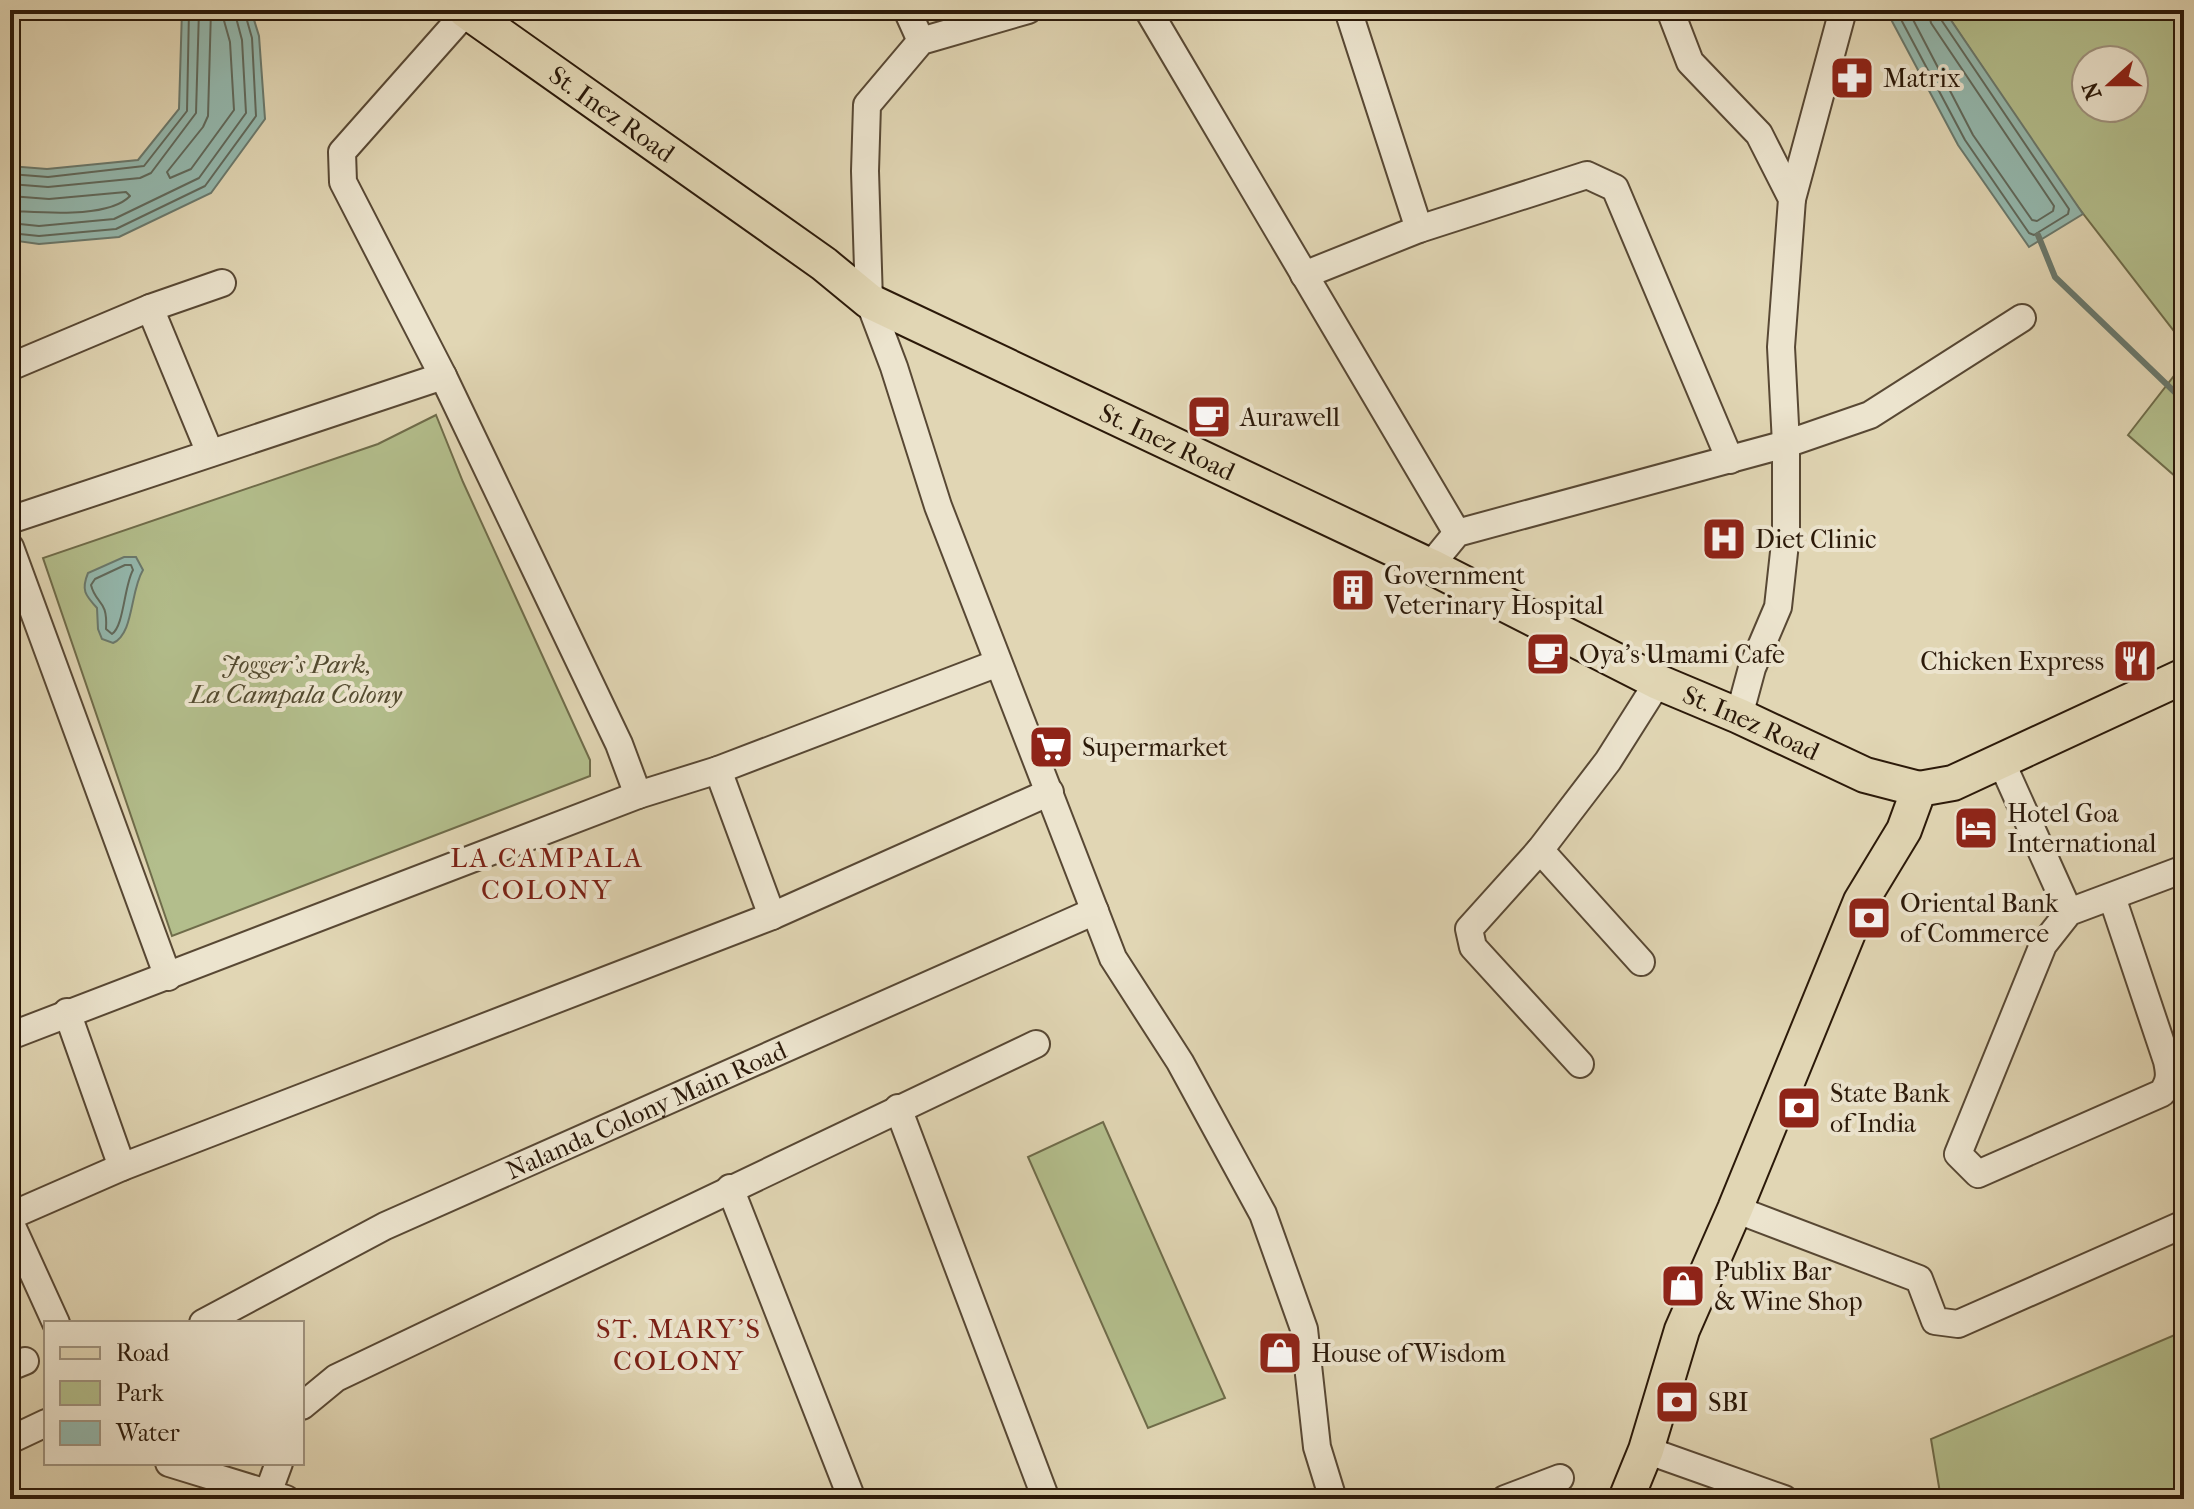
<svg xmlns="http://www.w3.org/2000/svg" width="2194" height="1509" font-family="'IM FELL French Canon',serif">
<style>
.green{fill:#b3be8c;stroke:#6f6c4a;stroke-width:2;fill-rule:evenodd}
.water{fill:#94b9af;stroke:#6a796d;stroke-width:2}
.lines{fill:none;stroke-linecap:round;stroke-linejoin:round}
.shore{stroke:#60695c;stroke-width:2}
.stream{stroke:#6a796d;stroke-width:6}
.minor-casing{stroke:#584834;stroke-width:30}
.major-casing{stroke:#2b1909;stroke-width:38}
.minor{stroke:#ece4ce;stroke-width:26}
.major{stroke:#e1d6b4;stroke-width:34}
.labels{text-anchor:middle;stroke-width:8;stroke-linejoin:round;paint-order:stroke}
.poi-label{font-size:26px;fill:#2b1909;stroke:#ece4ce;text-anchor:start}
.street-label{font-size:26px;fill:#2b1909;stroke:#ece4ce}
.park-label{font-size:26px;font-style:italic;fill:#544b30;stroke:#ece4ce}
.neighbourhood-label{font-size:28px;letter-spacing:2px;fill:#7a1f14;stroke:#ece4ce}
</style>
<rect width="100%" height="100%" fill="#e1d6b4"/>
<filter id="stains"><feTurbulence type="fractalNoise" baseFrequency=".0025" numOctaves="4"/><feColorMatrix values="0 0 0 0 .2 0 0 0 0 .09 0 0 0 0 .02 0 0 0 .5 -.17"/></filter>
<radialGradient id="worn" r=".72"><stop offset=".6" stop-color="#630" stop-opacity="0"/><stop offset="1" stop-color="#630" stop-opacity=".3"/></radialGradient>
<g class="green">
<path d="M1944 10H2184V344L2064 189ZM2086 60H2134V108H2086Z"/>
<polygon points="2184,363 2184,484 2128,435"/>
<polygon points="436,415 463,482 590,760 590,776 172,936 43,558 378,444"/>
<polygon points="1103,1122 1225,1398 1148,1428 1028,1157"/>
<polygon points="2184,1331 2184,1499 1941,1499 1931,1439"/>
</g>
<g class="water">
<polygon points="182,10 251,10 259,36 265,119 211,193 119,237 39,244 10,240 10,166 47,169 138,160 179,109"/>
<polygon points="1886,10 1944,10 2083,214 2029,247 1958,145"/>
<path d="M124 557H136L143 570C130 591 134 634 113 643L102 639 98 629 97 608C85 595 81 590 88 573Z"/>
</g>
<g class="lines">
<g class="shore">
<polyline points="211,10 208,116 203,127 167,172 170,178 191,169 234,110 230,42 221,10"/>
<polyline points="1896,10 1965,140 2029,233 2034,235 2068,214 2069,209 1940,18 1938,10"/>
<polyline points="1908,10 1973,135 2032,220 2037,221 2053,211 2054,206 1931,23 1928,10"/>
<polyline points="10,174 48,177 144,166 187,111 189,10"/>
<polyline points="10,184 48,187 140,178 151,173 196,113 199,10"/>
<path d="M10 196 49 199 126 192 130 196C108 219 41 212 10 211"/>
<polyline points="10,223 39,226 114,219 199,178 246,113 242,40 234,10"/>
<polyline points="10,233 39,236 116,229 205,186 256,116 252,38 244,10"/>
<path d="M125 565H131L133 570C124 586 124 626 112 634L106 629C108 599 96 605 91 585L95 579Z"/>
</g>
<polyline class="stream" points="2038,235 2055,277 2184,401"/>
<g class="minor-casing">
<g id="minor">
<polyline points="907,10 921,41"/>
<polyline points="1028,10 921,41 867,105 865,171 869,301 894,367 938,506 1113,958 1180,1062 1263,1214 1304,1329 1317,1447 1333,1499"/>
<polyline points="1148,10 1457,533"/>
<polyline points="1348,10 1419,229"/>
<polyline points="1670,10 1690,62 1759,134 1792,199 1781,347 1786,444 1786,534 1778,607 1752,668 1739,716"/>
<polyline points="467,11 342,152 343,182 443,376 619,744 638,795"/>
<polyline points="1792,199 1843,10"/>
<polyline points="1304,275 1419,229 1587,175 1615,188 1730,460"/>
<polyline points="150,308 210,453"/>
<polyline points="10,367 150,308 222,283"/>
<polyline points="10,520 443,376"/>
<polyline points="10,547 168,977"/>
<polyline points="1430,566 1457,533 1786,444 1870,415 2022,318"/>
<polyline points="2001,761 2069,912"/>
<polyline points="718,770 772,916"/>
<polyline points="1540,850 1641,962"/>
<path d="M2112 897 2167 1061C2170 1075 2170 1081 2162 1093L1978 1174 1958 1154 2043 945 2069 912 2184 869"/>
<polyline points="67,1012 122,1167"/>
<polyline points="10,1036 638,795 718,770 998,663"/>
<polyline points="1580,1064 1473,947 1469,929 1540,850 1608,761 1658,682"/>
<polyline points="898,1108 1046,1499"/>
<polyline points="730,1188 852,1499"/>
<polyline points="1735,1209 1919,1279 1935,1321 1958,1324 2184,1224"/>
<polyline points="10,1216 122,1167 772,916 1050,792"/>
<polyline points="10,1222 56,1323"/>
<path id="s1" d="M203 1323 385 1226 1095 911"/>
<polyline points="10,1367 25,1361"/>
<polyline points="302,1406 336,1378 1036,1044"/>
<polyline points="10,1440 46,1423"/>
<polyline points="1646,1450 1784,1499"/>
<polyline points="169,1463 286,1499"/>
<polyline points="268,1493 279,1463"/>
<polyline points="1505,1499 1560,1478"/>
</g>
</g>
<g class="major-casing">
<g id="major">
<path id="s2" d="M465 10 824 264 869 301 1430 566 1658 682 1739 716 1865 775 1919 789"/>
<polyline points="1626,1499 1646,1450 1682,1330 1735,1209 1861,901 1904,830 1919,789 1953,783 2184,676"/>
</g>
</g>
<use href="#minor" class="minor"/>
<use href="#major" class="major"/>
</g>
<defs>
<g id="pharmacy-square" transform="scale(2.3)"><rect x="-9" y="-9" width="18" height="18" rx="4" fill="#8f2418" stroke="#ece4ce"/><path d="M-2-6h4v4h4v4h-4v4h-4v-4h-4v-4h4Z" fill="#fff"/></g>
<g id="cafe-square" transform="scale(2.3)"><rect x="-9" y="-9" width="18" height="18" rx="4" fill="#8f2418" stroke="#ece4ce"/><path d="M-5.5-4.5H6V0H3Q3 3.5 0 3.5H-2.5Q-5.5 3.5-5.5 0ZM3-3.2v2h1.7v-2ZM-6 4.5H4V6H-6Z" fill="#fff"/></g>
<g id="hospital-square" transform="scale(2.3)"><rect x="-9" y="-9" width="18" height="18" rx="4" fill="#8f2418" stroke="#ece4ce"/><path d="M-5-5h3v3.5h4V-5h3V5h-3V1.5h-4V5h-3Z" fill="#fff"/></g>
<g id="building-square" transform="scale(2.3)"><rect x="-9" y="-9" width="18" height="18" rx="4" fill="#8f2418" stroke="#ece4ce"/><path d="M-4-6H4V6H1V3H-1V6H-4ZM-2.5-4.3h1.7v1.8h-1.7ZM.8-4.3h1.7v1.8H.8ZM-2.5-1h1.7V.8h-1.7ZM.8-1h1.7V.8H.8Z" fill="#fff"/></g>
<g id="restaurant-square" transform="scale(2.3)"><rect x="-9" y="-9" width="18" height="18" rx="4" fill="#8f2418" stroke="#ece4ce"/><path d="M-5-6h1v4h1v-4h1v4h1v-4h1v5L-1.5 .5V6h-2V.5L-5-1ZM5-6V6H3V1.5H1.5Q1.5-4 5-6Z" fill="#fff"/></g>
<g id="supermarket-square" transform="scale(2.3)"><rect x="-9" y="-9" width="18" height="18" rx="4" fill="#8f2418" stroke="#ece4ce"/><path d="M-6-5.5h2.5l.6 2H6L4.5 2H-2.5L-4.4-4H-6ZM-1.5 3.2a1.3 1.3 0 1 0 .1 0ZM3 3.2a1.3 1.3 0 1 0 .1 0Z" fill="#fff"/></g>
<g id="hotel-square" transform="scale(2.3)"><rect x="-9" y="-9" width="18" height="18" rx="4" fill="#8f2418" stroke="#ece4ce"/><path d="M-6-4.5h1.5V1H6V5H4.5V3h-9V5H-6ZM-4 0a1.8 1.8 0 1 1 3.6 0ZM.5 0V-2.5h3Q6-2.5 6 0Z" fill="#fff"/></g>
<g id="bank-square" transform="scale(2.3)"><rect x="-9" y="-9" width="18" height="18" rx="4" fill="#8f2418" stroke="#ece4ce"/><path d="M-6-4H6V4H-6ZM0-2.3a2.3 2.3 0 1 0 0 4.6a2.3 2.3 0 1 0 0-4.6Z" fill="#fff"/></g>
<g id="shop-square" transform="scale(2.3)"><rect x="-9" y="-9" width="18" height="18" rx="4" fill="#8f2418" stroke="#ece4ce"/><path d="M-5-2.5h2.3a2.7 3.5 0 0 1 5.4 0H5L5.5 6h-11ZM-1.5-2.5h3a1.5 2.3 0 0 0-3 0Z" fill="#fff"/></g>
</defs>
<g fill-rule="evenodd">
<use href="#pharmacy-square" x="1852" y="78"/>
<use href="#cafe-square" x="1209" y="417"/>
<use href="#hospital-square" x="1724" y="539"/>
<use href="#building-square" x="1353" y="590"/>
<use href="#cafe-square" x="1548" y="654"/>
<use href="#restaurant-square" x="2135" y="661"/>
<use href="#supermarket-square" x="1051" y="747"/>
<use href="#hotel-square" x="1976" y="828"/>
<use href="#bank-square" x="1869" y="918"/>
<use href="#bank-square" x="1799" y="1108"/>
<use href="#shop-square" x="1683" y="1286"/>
<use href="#shop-square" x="1280" y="1353"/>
<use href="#bank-square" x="1677" y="1402"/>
</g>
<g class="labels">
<g class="poi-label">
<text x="1883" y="87">Matrix</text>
<text x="1240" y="426">Aurawell</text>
<text x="1755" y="548">Diet Clinic</text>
<text x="1384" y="584">Government<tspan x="1384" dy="30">Veterinary Hospital</tspan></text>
<text x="1579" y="663">Oya's Umami Cafe</text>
<text x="2104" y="670" text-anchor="end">Chicken Express</text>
<text x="1082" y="756">Supermarket</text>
<text x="2007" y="822">Hotel Goa<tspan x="2007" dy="30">International</tspan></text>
<text x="1900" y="912">Oriental Bank<tspan x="1900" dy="30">of Commerce</tspan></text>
<text x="1830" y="1102">State Bank<tspan x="1830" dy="30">of India</tspan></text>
<text x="1714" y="1280">Publix Bar<tspan x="1714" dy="30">&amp; Wine Shop</tspan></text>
<text x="1311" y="1362">House of Wisdom</text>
<text x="1708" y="1411">SBI</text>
</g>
<g class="street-label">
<text dy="9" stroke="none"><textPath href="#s2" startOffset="180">St. Inez Road</textPath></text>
<text dy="9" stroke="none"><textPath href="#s2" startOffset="828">St. Inez Road</textPath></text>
<text dy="9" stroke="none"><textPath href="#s2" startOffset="1476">St. Inez Road</textPath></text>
<text dy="9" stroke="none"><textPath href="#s1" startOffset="492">Nalanda Colony Main Road</textPath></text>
</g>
<g class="park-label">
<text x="296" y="673">Jogger's Park,<tspan x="296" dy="30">La Campala Colony</tspan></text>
</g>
<g class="neighbourhood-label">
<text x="547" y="867">LA CAMPALA<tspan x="547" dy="32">COLONY</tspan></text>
<text x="679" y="1338">ST. MARY'S<tspan x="679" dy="32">COLONY</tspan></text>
</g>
</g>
<rect width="2194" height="1509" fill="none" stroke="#e1d6b4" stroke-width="40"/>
<rect x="12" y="12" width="2170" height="1485" fill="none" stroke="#2b1909" stroke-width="4"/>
<rect x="20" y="20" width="2154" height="1469" fill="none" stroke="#2b1909" stroke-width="2"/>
<rect x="44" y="1321" width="260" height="144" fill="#ece4ce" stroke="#9f937f" stroke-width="2"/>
<rect x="60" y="1347" width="40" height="12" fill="#e1d6b4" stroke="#9f937f" stroke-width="2"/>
<text x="116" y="1361" font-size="24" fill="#2b1909">Road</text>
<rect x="60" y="1381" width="40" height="24" fill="#b3be8c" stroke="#9f937f" stroke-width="2"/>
<text x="116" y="1401" font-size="24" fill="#2b1909">Park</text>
<rect x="60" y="1421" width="40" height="24" fill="#94b9af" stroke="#9f937f" stroke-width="2"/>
<text x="116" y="1441" font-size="24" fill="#2b1909">Water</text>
<g transform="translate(2110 84) rotate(249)"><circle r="38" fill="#ece4ce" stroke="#9f937f" stroke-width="2"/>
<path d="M0-6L14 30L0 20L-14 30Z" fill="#8f2418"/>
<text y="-12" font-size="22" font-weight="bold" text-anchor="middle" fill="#2b1909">N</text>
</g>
<rect width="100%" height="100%" filter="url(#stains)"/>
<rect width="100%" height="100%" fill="url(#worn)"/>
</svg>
